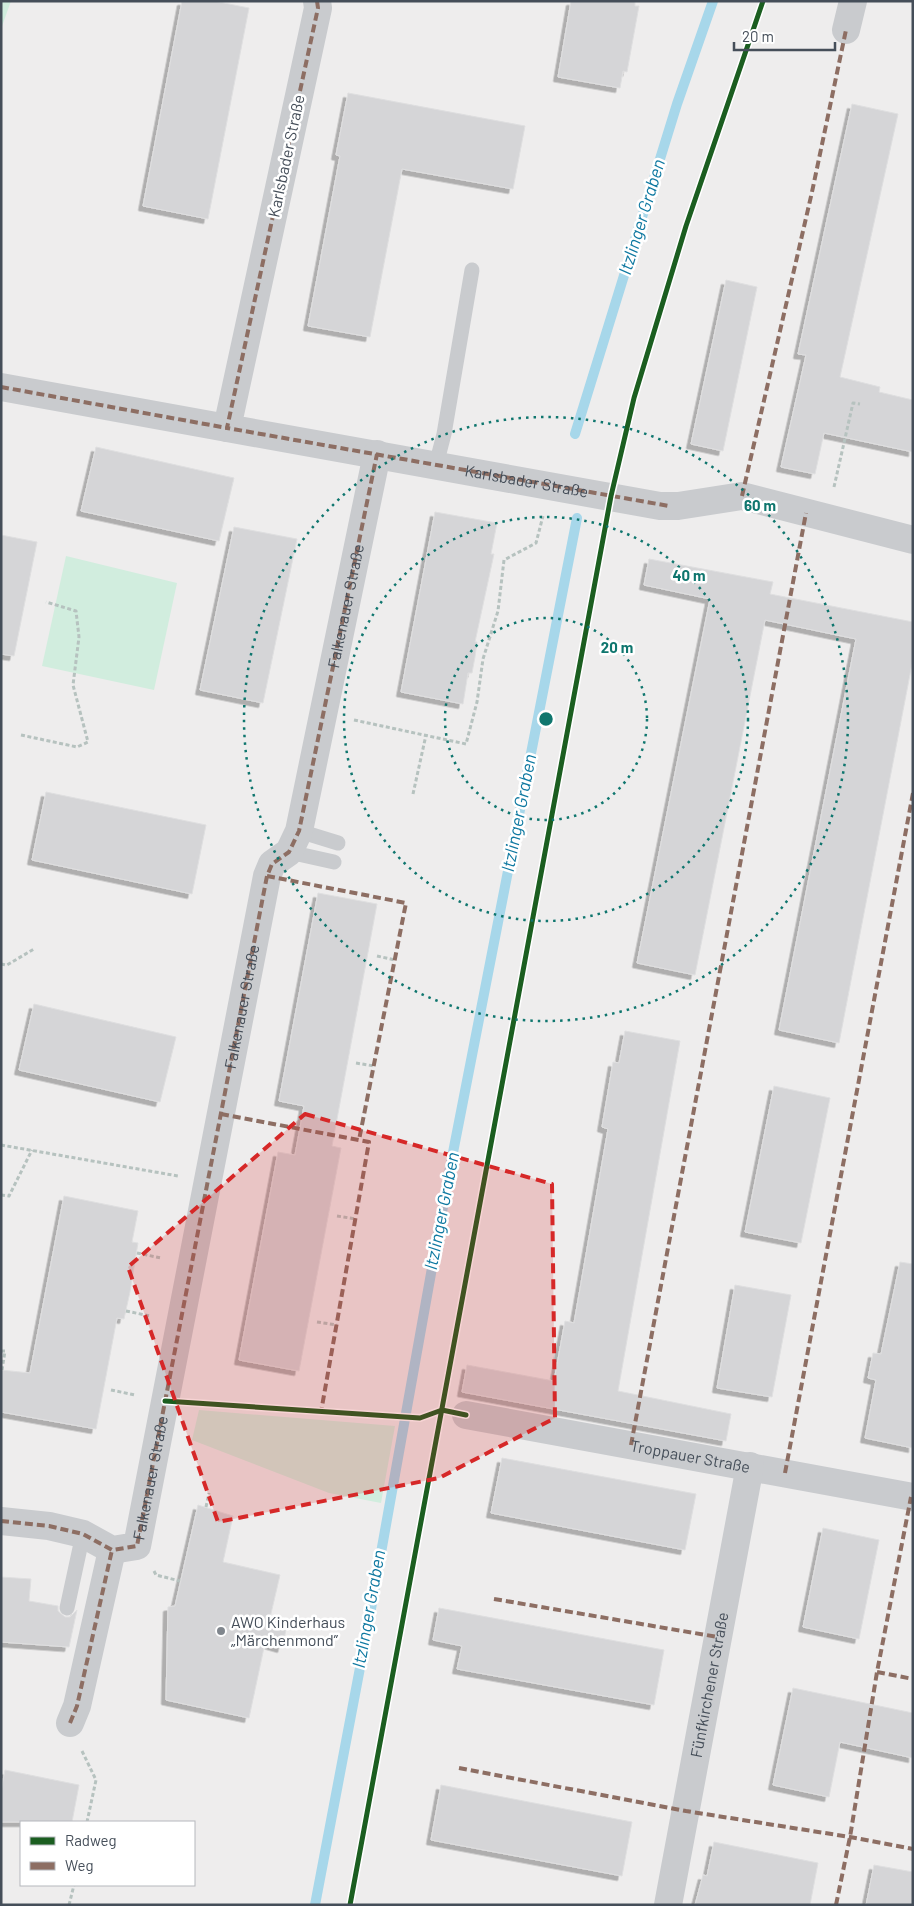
<svg xmlns="http://www.w3.org/2000/svg" width="914" height="1906" font-family="Barlow,sans-serif">
<style>
.green{fill:#d1edde}
.lines{fill:none;stroke-linecap:round;stroke-linejoin:round}
.stream{stroke:#a7d7ea;stroke-width:10}
.building{fill:#d5d5d7;stroke:#dfdfe0;filter:url(#shadow)}
.path{stroke:#b6c2bf;stroke-width:3;stroke-dasharray:4 2.5;stroke-linecap:butt}
.lane{stroke:#c9cbce;stroke-width:15}
.street{stroke:#c9cbce;stroke-width:28}
.quiet{stroke:#8d6e63;stroke-width:4;stroke-dasharray:8 4;stroke-linecap:butt}
.cycleway-casing{stroke:#fff;stroke-width:8}
.cycleway{stroke:#1b5e20;stroke-width:5}
.marked{fill:#d62828;fill-opacity:0.2;stroke:#d62828;stroke-width:4;stroke-dasharray:10 6;stroke-linejoin:round}
.ring{fill:none;stroke:#0f766e;stroke-width:2.5;stroke-dasharray:2.5 5}
.poi-dot{fill:#80868d;stroke:#fff;stroke-width:2}
.labels{text-anchor:middle;stroke-width:5;stroke-linejoin:round;paint-order:stroke}
.street-label{font-size:16px;fill:#454e59;stroke:#fff}
.poi-label{font-size:16px;fill:#454e59;stroke:#fff;text-anchor:start}
.water-label{font-size:18px;font-style:italic;fill:#0f79a1;stroke:#fff}
.centre{fill:#0f766e;stroke:#fff;stroke-width:2.5}
.ring-label{font-size:15px;text-anchor:middle;font-weight:bold;fill:#0f766e;stroke:#fff;stroke-width:5;stroke-linejoin:round;paint-order:stroke}
</style>
<defs>
<filter id="shadow"><feDropShadow dx="-4.5" dy="4.5" stdDeviation="0" flood-color="#0004"/></filter>
</defs>
<rect width="100%" height="100%" fill="#eeeded"/>
<g class="green">
<polygon points="1,1 11,1 1,29"/>
<polygon points="66,556 177,583 154,690 42,666"/>
<polygon points="199,1410 395,1426 381,1503 329,1493 192,1440"/>
</g>
<g class="lines">
<g class="stream">
<polyline points="575,434 677,104 713,1"/>
<polyline points="315,1905 367,1631 449,1173 577,518"/>
</g>
</g>
<g class="building">
<polygon points="182,1 214,1 249,8 208,219 143,206"/>
<polygon points="571,1 635,1 635,6 639,6 627,72 623,71 620,88 558,77"/>
<polygon points="348,93 525,126 513,189 402,169 370,337 308,326 340,156 336,155"/>
<polygon points="852,104 898,114 840,377 880,387 879,392 913,400 913,452 824,433 815,474 781,467 806,355 798,354"/>
<polygon points="726,280 757,287 723,451 691,444"/>
<polygon points="96,447 234,478 219,541 81,511"/>
<polygon points="435,512 497,523 491,554 494,554 475,642 477,642 475,657 472,673 468,673 463,704 401,692"/>
<polygon points="234,527 297,539 263,703 200,690"/>
<polygon points="1,535 37,542 14,656 1,654"/>
<polygon points="649,559 773,582 770,594 913,622 913,659 839,1043 779,1030 856,639 765,620 695,975 637,963 710,599 644,585"/>
<polygon points="46,792 206,825 192,894 32,860"/>
<polygon points="318,893 377,904 332,1146 341,1148 299,1371 239,1360 278,1152 295,1155 304,1106 279,1101"/>
<polygon points="34,1004 176,1037 160,1102 19,1070"/>
<polygon points="625,1031 680,1041 618,1391 731,1414 726,1441 462,1392 467,1365 554,1381 565,1321 574,1323 608,1129 602,1127 613,1062 619,1063"/>
<polygon points="774,1086 830,1098 801,1243 745,1232"/>
<polygon points="64,1196 138,1211 132,1242 138,1243 130,1292 124,1319 117,1318 96,1429 1,1412 1,1370 30,1373"/>
<polygon points="900,1262 913,1264 913,1448 865,1438 876,1380 868,1378 873,1353 881,1354"/>
<polygon points="735,1285 791,1295 772,1397 717,1388"/>
<polygon points="502,1458 696,1494 685,1550 491,1513"/>
<polygon points="198,1505 233,1516 223,1562 280,1575 270,1618 288,1621 282,1648 265,1643 249,1718 166,1700 168,1607 175,1606"/>
<polygon points="823,1528 879,1540 859,1639 803,1627"/>
<polygon points="1,1577 31,1579 29,1601 58,1606 58,1611 65,1617 70,1617 77,1610 69,1647 1,1642"/>
<polygon points="439,1608 664,1650 654,1705 457,1669 462,1646 433,1640"/>
<polygon points="793,1688 913,1713 913,1758 840,1742 829,1797 773,1785"/>
<polygon points="5,1770 79,1785 72,1822 1,1822 1,1791"/>
<polygon points="441,1785 632,1822 622,1876 431,1840"/>
<polygon points="714,1842 818,1863 810,1905 695,1905 703,1875 707,1876"/>
<polygon points="874,1865 913,1872 913,1905 866,1905"/>
</g>
<g class="lines">
<g class="path">
<polyline points="834,487 853,403 860,404"/>
<polyline points="354,720 466,744 477,702 483,659 498,611 504,560 536,543 543,516"/>
<polyline points="21,735 77,747 88,742 73,685 79,637 76,611 46,602"/>
<polyline points="413,794 426,735"/>
<polyline points="377,956 395,960"/>
<polyline points="1,964 7,965 34,949"/>
<polyline points="356,1063 374,1066"/>
<polyline points="1,1145 178,1176"/>
<polyline points="1,1195 9,1196 32,1150"/>
<polyline points="337,1216 356,1219"/>
<polyline points="137,1253 161,1258"/>
<polyline points="126,1311 150,1316"/>
<polyline points="317,1322 337,1325"/>
<polyline points="1,1351 5,1351 2,1370"/>
<polyline points="111,1390 135,1395"/>
<polyline points="206,1507 209,1493"/>
<polyline points="154,1571 156,1575 180,1581"/>
<polyline points="82,1751 96,1780 87,1822"/>
<polyline points="69,1905 74,1885"/>
</g>
<g class="lane">
<polyline points="436,465 444,434 472,270"/>
<polyline points="299,831 338,843"/>
<polyline points="289,852 334,862"/>
<polyline points="67,1608 83,1534"/>
</g>
<g class="street">
<polyline points="317,1 318,8 227,428 660,506 678,506 742,496 913,540"/>
<polyline points="846,30 853,1"/>
<polyline points="1,387 227,428"/>
<path id="s1" d="M466 1415 913 1497"/>
<path id="s2" d="M1 1521 49 1526 83 1534 112 1550 137 1546 267 876 272 864 289 852 299 831 377 454"/>
<polyline points="70,1723 77,1706 112,1550"/>
<path id="s3" d="M668 1905 750 1466"/>
</g>
<g class="quiet">
<path id="s4" d="M317 1 318 8 227 428 669 506"/>
<polyline points="1,387 227,428"/>
<polyline points="742,496 812,192 846,30"/>
<polyline points="267,876 406,903 359,1140"/>
<polyline points="221,1114 369,1142 321,1412"/>
<polyline points="631,1445 806,513"/>
<polyline points="785,1473 913,793"/>
<polyline points="1,1521 49,1526 83,1534 112,1550 137,1546 267,876 272,864 289,852 299,831 377,454"/>
<polyline points="494,1599 718,1637"/>
<polyline points="877,1672 913,1679"/>
<polyline points="70,1723 77,1706 112,1550"/>
<polyline points="459,1768 686,1811 850,1837 913,1849"/>
<polyline points="836,1905 850,1837 877,1672 911,1497"/>
</g>
<g class="cycleway-casing">
<g id="cycleway">
<polyline points="165,1401 420,1418 442,1410 466,1415"/>
<polyline points="350,1905 611,496 634,398 686,226 763,1"/>
</g>
</g>
<use href="#cycleway" class="cycleway"/>
</g>
<path class="marked" d="M305 1114 552 1184 555 1418 439 1478 218 1522 128 1267Z"/>
<g class="ring">
<circle cx="546" cy="719" r="101"/>
<circle cx="546" cy="719" r="202"/>
<circle cx="546" cy="719" r="302"/>
</g>
<circle class="poi-dot" cx="221" cy="1631" r="5"/>
<g class="labels">
<g class="street-label">
<text transform="translate(286 156) rotate(-78)" y="6">Karlsbader Straße</text>
<text dy="6" stroke="none"><textPath href="#s4" startOffset="741">Karlsbader Straße</textPath></text>
<text dy="6" stroke="none"><textPath href="#s2" startOffset="1111">Falkenauer Straße</textPath></text>
<text dy="6" stroke="none"><textPath href="#s2" startOffset="691">Falkenauer Straße</textPath></text>
<text dy="6" stroke="none"><textPath href="#s1" startOffset="228">Troppauer Straße</textPath></text>
<text dy="6" stroke="none"><textPath href="#s2" startOffset="211">Falkenauer Straße</textPath></text>
<text dy="6" stroke="none"><textPath href="#s3" startOffset="224">Fünfkirchener Straße</textPath></text>
</g>
<g class="poi-label">
<text x="231" y="1628">AWO Kinderhaus<tspan x="231" dy="18">„Märchenmond”</tspan></text>
</g>
<g class="water-label">
<text transform="translate(642 217) rotate(-73)" y="6">Itzlinger Graben</text>
<text transform="translate(519 813) rotate(-79)" y="6">Itzlinger Graben</text>
<text transform="translate(442 1211) rotate(-79)" y="6">Itzlinger Graben</text>
<text transform="translate(369 1609) rotate(-80)" y="6">Itzlinger Graben</text>
</g>
</g>
<circle cx="546" cy="719" r="8" class="centre"/>
<g class="ring-label">
<text x="760" y="511">60 m</text>
<text x="689" y="581">40 m</text>
<text x="617" y="653">20 m</text>
</g>
<rect width="914" height="1906" fill="none" stroke="#454e59" stroke-width="5"/>
<rect x="20" y="1821" width="175" height="65" fill="#ffffff" stroke="#b5b8bd"/>
<rect x="30" y="1837" width="25" height="8" fill="#1b5e20" stroke="#b5b8bd"/>
<text x="65" y="1846" font-size="15" fill="#454e59">Radweg</text>
<rect x="30" y="1862" width="25" height="8" fill="#8d6e63" stroke="#b5b8bd"/>
<text x="65" y="1871" font-size="15" fill="#454e59">Weg</text>
<path d="M734 42v8h101v-8" fill="none" stroke="#454e59" stroke-width="2.5"/>
<text x="742" y="42" font-size="15" fill="#454e59" stroke="#ffffff" stroke-width="4" paint-order="stroke">20 m</text>
</svg>
